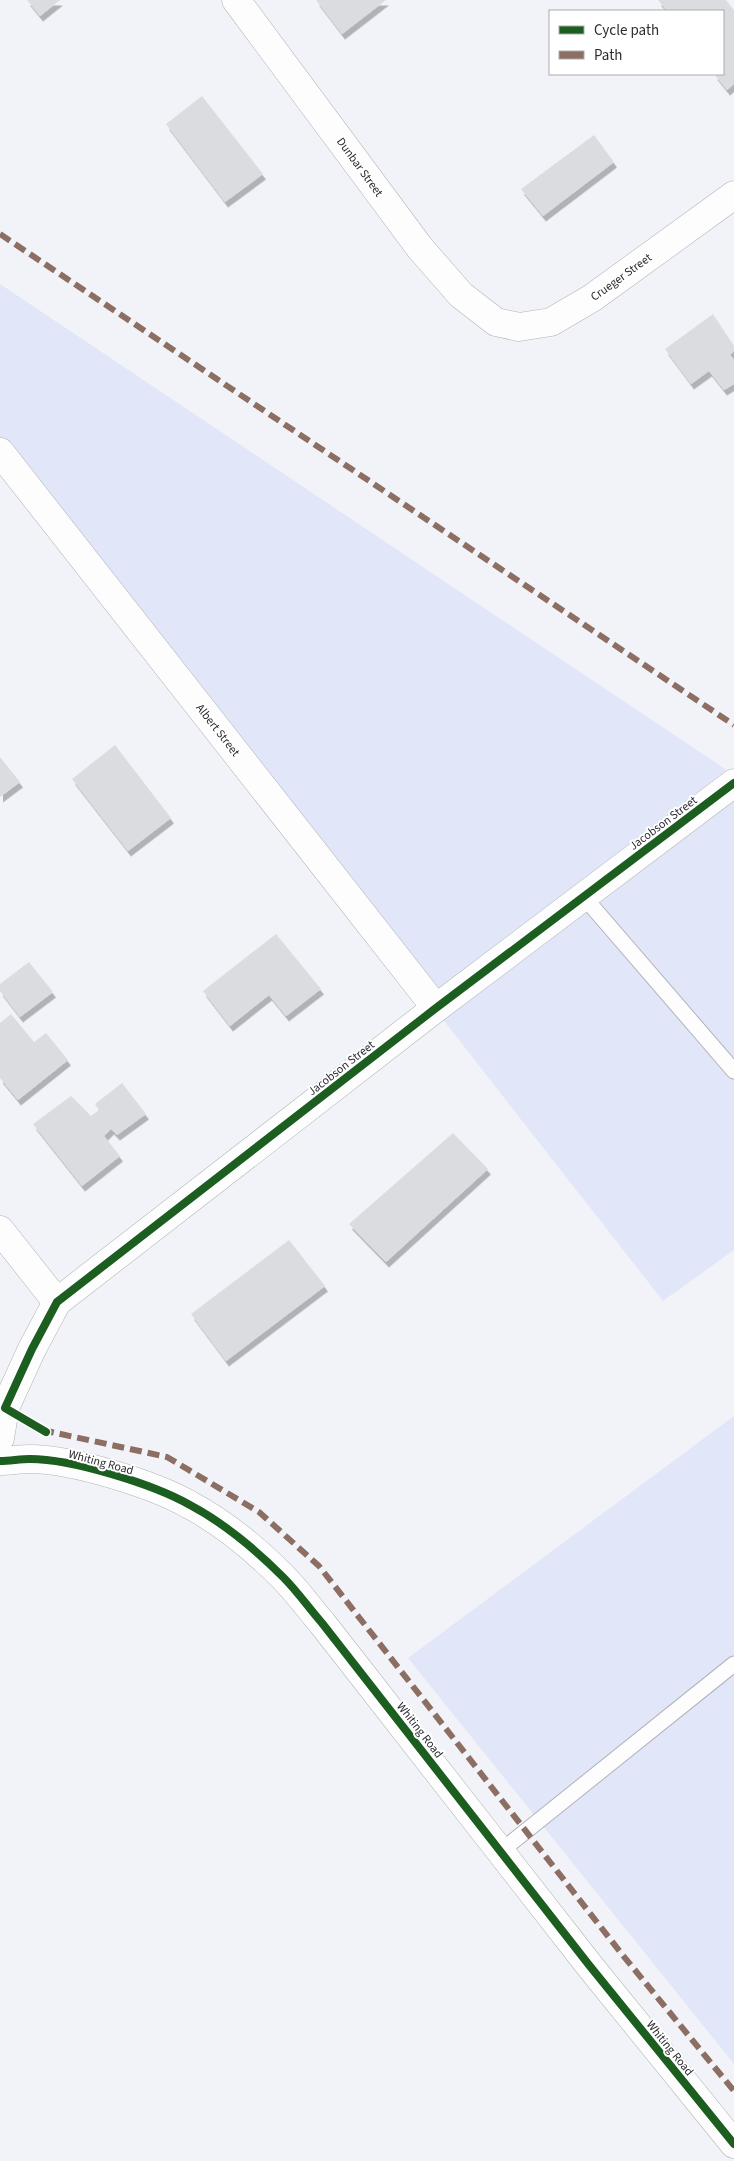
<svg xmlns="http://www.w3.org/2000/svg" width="734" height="2161" font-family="'Source Sans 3',sans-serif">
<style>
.green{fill:#e1e6f9}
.building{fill:#dbdce0;filter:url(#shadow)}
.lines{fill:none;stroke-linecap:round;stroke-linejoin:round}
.service-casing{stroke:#b2b3b8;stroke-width:17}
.minor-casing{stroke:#b2b3b8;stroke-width:29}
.service{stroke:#fdfdfe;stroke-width:15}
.minor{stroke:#fdfdfe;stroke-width:28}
.quiet{stroke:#8d6e63;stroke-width:6;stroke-dasharray:12 6;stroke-linecap:butt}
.cycleway-casing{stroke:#fff;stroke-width:11}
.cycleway{stroke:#1b5e20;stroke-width:8}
.labels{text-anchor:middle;stroke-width:4;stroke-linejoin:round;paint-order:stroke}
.street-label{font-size:12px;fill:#2b2c30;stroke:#fff}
</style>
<defs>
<filter id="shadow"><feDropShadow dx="3" dy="5.5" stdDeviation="0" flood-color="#0004"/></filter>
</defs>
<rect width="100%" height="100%" fill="#f2f3f9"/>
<g class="green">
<polygon points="0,284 734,775 734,1250 663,1301 0,453"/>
<polygon points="734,1416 734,2064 408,1658"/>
</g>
<g class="building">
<polygon points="27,0 60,0 40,16"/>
<polygon points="316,0 386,0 342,34"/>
<polygon points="658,0 726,0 734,10 734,84 727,90 714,74 723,74 723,11 667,11"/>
<polygon points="202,96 263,174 225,202 166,124"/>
<polygon points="594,135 614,162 543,216 521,189"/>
<polygon points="713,314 734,346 734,351 730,355 734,360 734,384 724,390 709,371 691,384 665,349"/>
<polygon points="115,745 171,818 128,851 72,779"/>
<polygon points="0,757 20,782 0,797"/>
<polygon points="276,934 321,989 286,1016 269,995 230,1026 203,991"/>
<polygon points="29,962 53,992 20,1017 0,991 0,984"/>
<polygon points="11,1014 34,1042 46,1033 68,1060 18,1100 0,1078 0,1023"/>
<polygon points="122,1083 146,1114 117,1135 111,1129 104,1136 120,1156 82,1186 33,1124 71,1096 91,1116 99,1110 95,1104"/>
<polygon points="453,1133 488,1169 386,1262 349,1224"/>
<polygon points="289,1240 325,1286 226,1361 191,1314"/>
</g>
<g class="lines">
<g class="service-casing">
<g id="service">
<polyline points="584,897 734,1071"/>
<polyline points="501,1851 734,1664"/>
</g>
</g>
<g class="minor-casing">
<g id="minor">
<polyline points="236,0 420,248 461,295 496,322 519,327 551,322 592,298 734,195"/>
<polyline points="0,452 436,1008"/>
<polyline points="0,1230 57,1302"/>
<polyline points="0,1438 5,1408 32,1349 57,1302 436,1008 734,783"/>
<path d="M0 1461C10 1461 20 1459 30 1459 72 1459 153 1484 190 1505 224 1523 256 1550 283 1577 297 1591 309 1608 322 1623L589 1965 734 2144"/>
</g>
</g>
<use href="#service" class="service"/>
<use href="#minor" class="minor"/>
<g class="quiet">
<polyline points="0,234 734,725"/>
<polyline points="42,1430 167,1457 259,1512 319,1566 621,1953 734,2091"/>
</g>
<g class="cycleway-casing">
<g id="cycleway">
<polyline points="46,1432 5,1408 32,1349 57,1302 436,1008 734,783"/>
<path d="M0 1461C10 1461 20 1459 30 1459 72 1459 153 1484 190 1505 224 1523 256 1550 283 1577 297 1591 309 1608 322 1623L589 1965 734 2144"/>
</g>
</g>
<use href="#cycleway" class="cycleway"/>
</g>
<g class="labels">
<g class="street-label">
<text transform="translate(360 167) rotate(54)" y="4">Dunbar Street</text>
<text transform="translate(621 277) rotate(-36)" y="4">Crueger Street</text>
<text transform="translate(218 730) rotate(52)" y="4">Albert Street</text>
<text transform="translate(663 823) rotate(-37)" y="4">Jacobson Street</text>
<text transform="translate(341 1068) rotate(-38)" y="4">Jacobson Street</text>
<text transform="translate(101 1462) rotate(15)" y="4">Whiting Road</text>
<text transform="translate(420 1730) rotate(52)" y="4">Whiting Road</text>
<text transform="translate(670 2048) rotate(51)" y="4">Whiting Road</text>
</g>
</g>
<rect x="549" y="10" width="175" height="65" fill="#ffffff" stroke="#aaabac"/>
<rect x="559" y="26" width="25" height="8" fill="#1b5e20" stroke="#aaabac"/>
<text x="594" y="35" font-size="15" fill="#2b2c30">Cycle path</text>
<rect x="559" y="51" width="25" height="8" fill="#8d6e63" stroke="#aaabac"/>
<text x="594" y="60" font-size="15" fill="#2b2c30">Path</text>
</svg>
